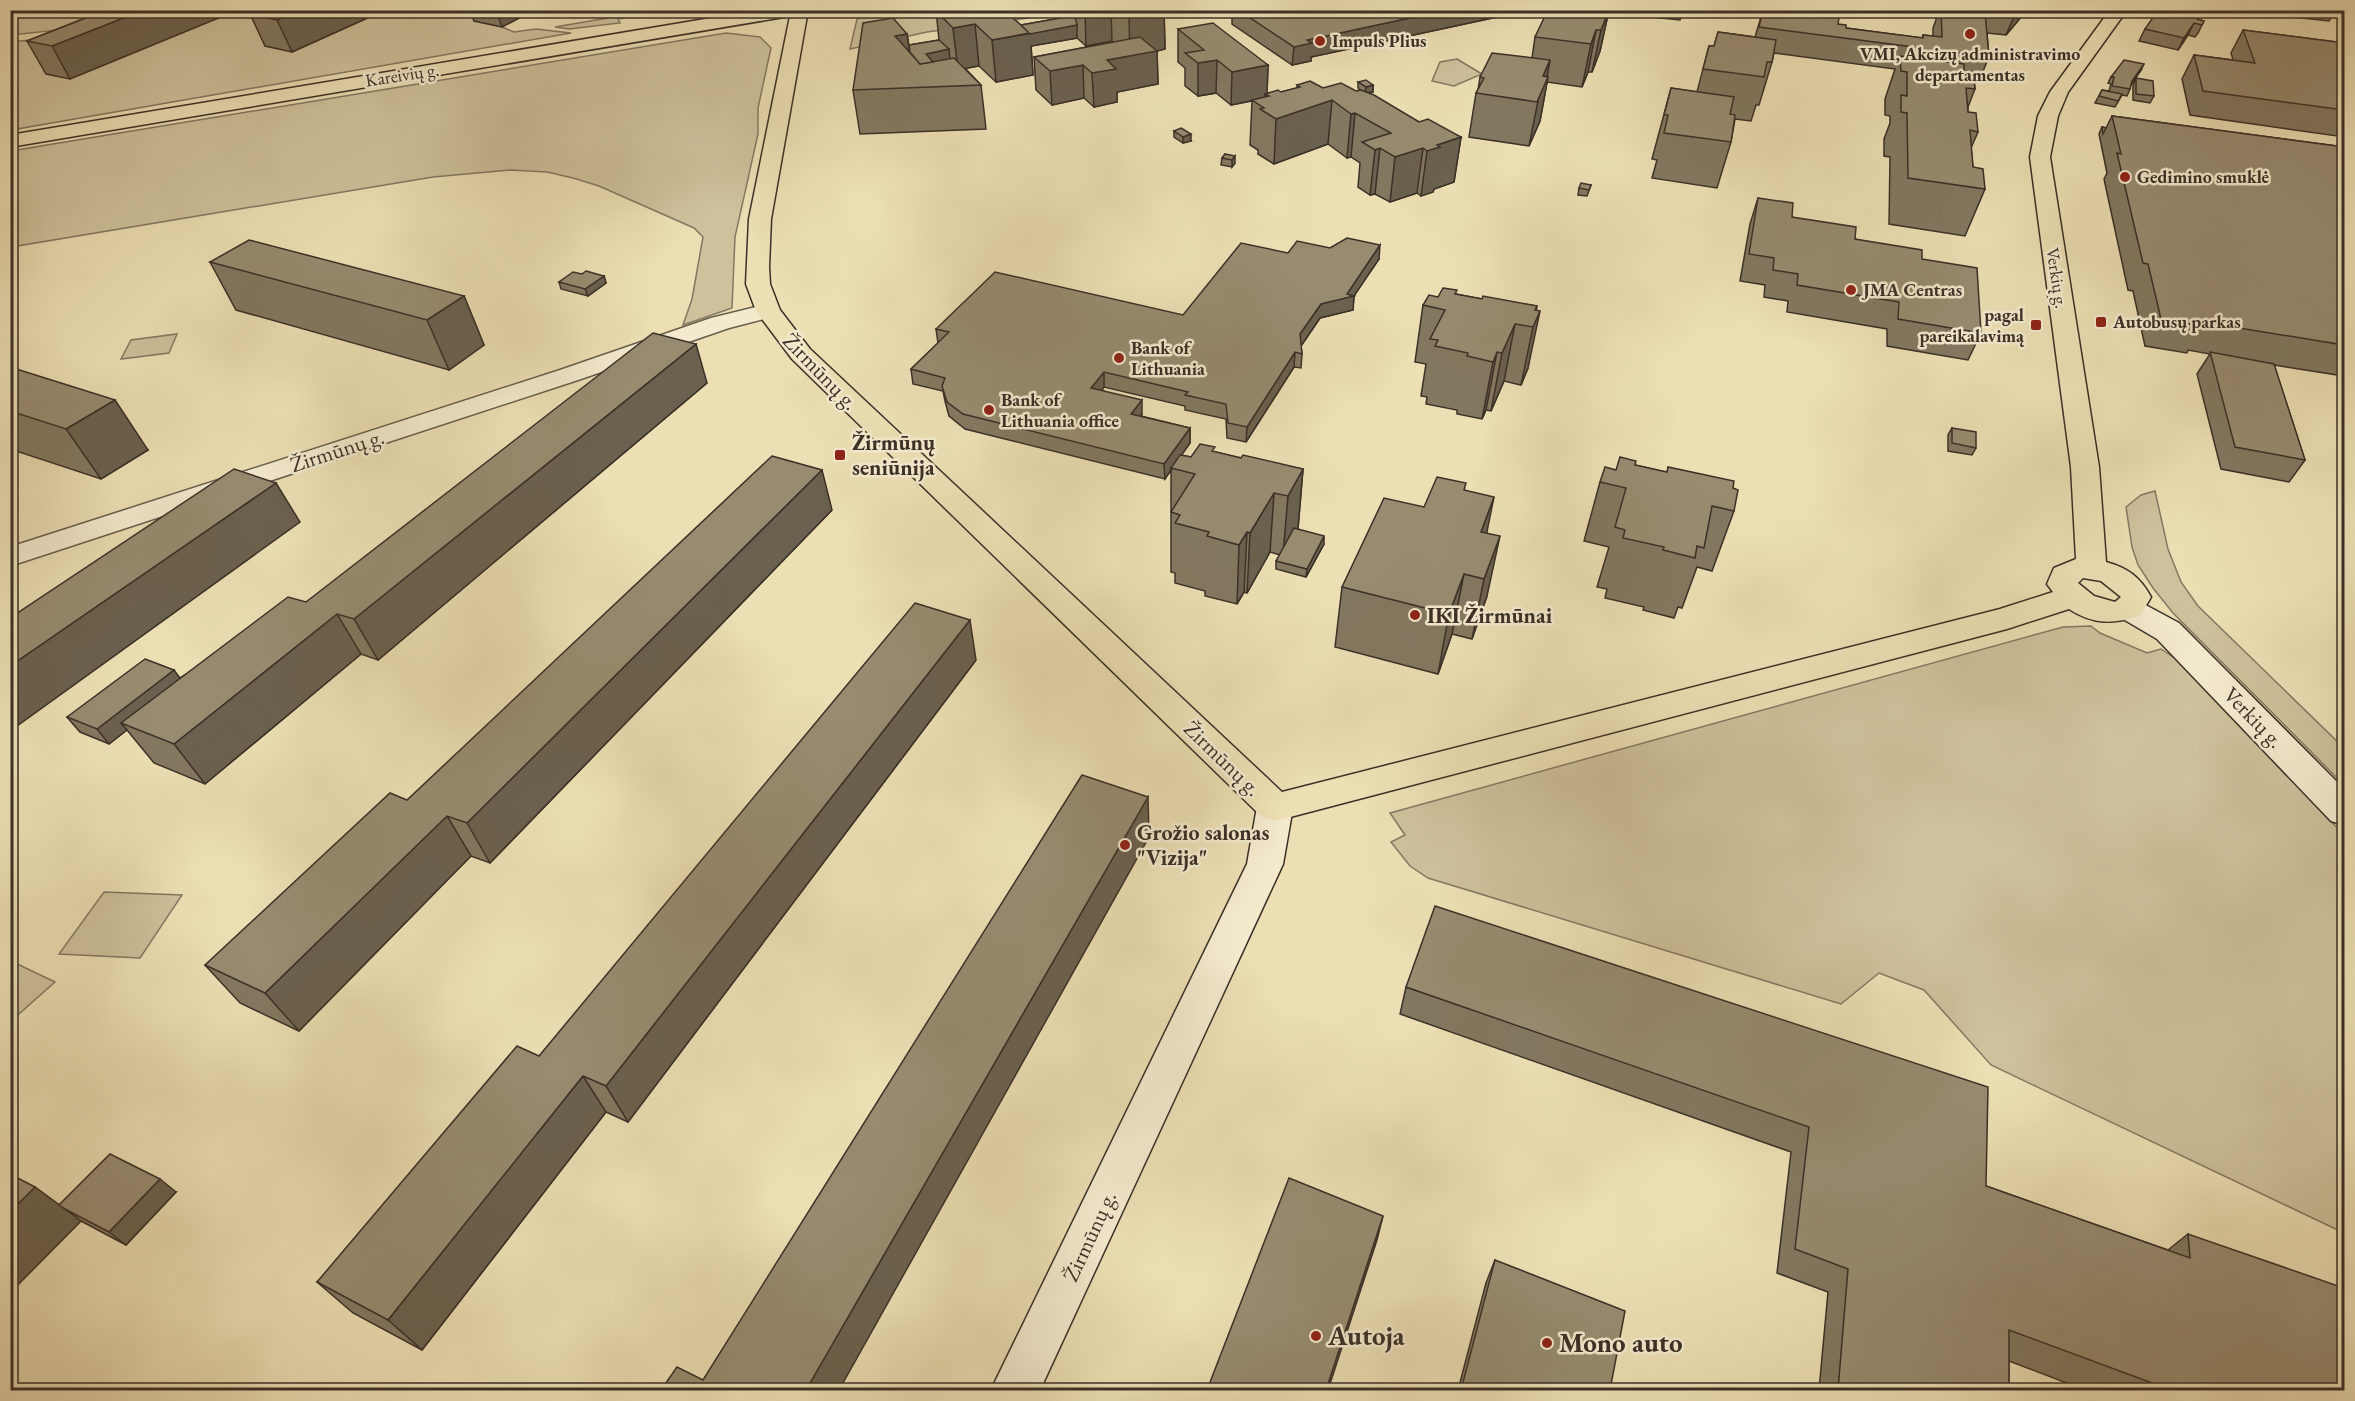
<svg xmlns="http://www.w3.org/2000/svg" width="2355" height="1401" font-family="'EB Garamond',serif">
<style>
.green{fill:#cec19c;stroke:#847862;stroke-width:1.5}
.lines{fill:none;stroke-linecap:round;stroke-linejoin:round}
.street-casing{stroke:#675c4a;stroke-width:3}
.secondary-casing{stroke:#3b3027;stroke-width:3}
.primary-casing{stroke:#3b3027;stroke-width:3}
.street{fill:#f3eace;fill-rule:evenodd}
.secondary{fill:#f3eace;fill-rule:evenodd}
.primary{fill:#ecdfb4;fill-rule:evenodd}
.wall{fill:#827860;stroke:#3b3027;stroke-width:1.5}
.shaded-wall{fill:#6a614e;stroke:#3b3027;stroke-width:1.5}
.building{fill:#978b70;stroke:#3b3027;stroke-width:1.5}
.poi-dot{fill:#8f2418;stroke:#f3eace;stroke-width:2}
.labels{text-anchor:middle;stroke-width:5;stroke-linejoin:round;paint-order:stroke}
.far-poi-label{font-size:18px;font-weight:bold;fill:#3b3027;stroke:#f3eace;text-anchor:start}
.far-street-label{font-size:18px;fill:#3b3027;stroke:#f3eace}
.street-label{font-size:22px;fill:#3b3027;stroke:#f3eace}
.poi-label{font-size:22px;font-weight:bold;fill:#3b3027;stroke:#f3eace;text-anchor:start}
.near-poi-label{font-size:27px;font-weight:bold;fill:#3b3027;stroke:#f3eace;text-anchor:start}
</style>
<rect width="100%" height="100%" fill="#ecdfb4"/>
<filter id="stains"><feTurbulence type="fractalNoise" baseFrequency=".00333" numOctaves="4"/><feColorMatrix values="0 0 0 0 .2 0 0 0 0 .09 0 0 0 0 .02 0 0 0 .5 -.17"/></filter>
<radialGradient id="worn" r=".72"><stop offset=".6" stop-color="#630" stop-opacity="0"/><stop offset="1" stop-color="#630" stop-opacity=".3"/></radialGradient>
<g class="green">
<polygon points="884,10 1078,11 927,32 850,49 857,19"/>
<polygon points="10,11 164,11 116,24 11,35"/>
<polygon points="190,11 496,11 475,21 502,27 514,32 536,29 571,33 11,130 11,42 69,36"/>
<polygon points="631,14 634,16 618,19 620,23 569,29 555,27"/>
<polygon points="726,33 760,37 771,48 758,108 758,134 735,237 732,308 683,325 692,299 703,237 694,228 599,186 573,178 547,172 511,170 433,177 11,247 11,151"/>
<polygon points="1457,59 1482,74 1454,86 1432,81 1440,62"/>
<polygon points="177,334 169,353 121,359 131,340"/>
<polygon points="2155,491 2168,549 2181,582 2198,606 2344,748 2344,785 2173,613 2153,588 2138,565 2132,547 2126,507 2141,495"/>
<polygon points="2091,626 2100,633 2147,653 2161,649 2179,661 2344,835 2344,1233 1991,1065 1924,990 1879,973 1841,1004 1428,878 1410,866 1391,842 1405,835 1390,813 2063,627"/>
<polygon points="104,892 182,895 140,958 59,954"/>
<polygon points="11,961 55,982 11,1021"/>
</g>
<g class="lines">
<g class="street-casing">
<polygon id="street" points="768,304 776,306 780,311 776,316 729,328 578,380 10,566 10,547 560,370 711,318"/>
</g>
<g class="secondary-casing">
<g id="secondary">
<polygon points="2129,599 2140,602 2179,623 2344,789 2344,825 2331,821 2157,639 2118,616 2114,609 2118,602"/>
<polygon points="1275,793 1288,797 1293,807 1283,864 1040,1390 991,1390 1247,864 1257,807 1262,797"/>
</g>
</g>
<g class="primary-casing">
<path id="primary" d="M759 10H808L771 219 769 267 770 284 780 310 810 349 1282 792 2000 609 2053 592 2047 584 2054 568 2076 559 2071 467 2030 157 2038 116 2050 92 2110 10H2127L2068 92 2058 116 2050 157 2099 467 2106 562C2128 568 2140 577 2151 597L2140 616C2112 624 2094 625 2069 609L2007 629 1275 821 1262 817 792 359 756 311 746 284 749 219 790 16 10 147V135ZM2083 578 2101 581 2121 597 2115 602 2094 596 2078 583Z"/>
</g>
<use href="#street" class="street"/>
<use href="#secondary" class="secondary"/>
<use href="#primary" class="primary"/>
</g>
<g class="wall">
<polygon points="106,10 70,79 46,74 27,41"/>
<polygon points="385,10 292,52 265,46 250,14"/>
<polygon points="470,10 534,10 502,27 474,21"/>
<polygon points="936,10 1021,25 1072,16 1071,10 1164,10 1165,49 1157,51 1158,84 1117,92 1117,102 1094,107 1084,98 1052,105 1036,90 1034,57 1113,42 1112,41 1086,46 1077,38 1031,46 1033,75 996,82 979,66 965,68 981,85 986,129 860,134 853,90 907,34 909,45 939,40"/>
<polygon points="1232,10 1507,10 1506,15 1311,57 1311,61 1292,65 1232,24"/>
<polygon points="1609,10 1600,51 1592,72 1588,72 1582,87 1547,82 1540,121 1529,146 1469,137 1476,93 1478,90 1480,77 1532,58 1535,37 1549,16"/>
<polygon points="1683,10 1680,20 1652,17 1654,11"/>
<polygon points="1763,10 1838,24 1846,28 1922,38 1923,35 1933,36 1933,28 1936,20 1936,10 2024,10 2021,17 2006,35 1987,33 1989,57 1979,81 1974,80 1975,89 1968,107 1968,112 1978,132 1971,148 1973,167 1985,189 1965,236 1889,224 1890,157 1884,156 1884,139 1890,123 1890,116 1885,115 1885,99 1895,69 1774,53 1772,62 1759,105 1756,105 1751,121 1735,119 1731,142 1717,188 1652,178 1657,160 1652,159 1671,88 1697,92 1709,46 1714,46 1718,32 1755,37"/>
<polygon points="2245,10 2335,10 2329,21 2246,12"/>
<polygon points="2197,19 2204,21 2198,33 2195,37 2188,35 2178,50 2139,41 2145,29"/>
<polygon points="1178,29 1268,65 1267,93 1281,92 1297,88 1297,85 1356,91 1360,90 1358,88 1358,82 1373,85 1373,92 1368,93 1419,122 1461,137 1454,182 1434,189 1433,192 1421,196 1417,193 1390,202 1375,194 1370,195 1358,187 1360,163 1351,157 1347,158 1328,144 1274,164 1258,154 1258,150 1250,145 1252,101 1231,105 1216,93 1198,96 1185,86 1185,68 1178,62"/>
<polygon points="2243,30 2344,43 2344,137 2190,115 2182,79 2194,55 2233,60 2231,53"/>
<polygon points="2141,70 2131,84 2130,89 2127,96 2122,95 2115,107 2095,103 2102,90 2109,91 2111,84 2108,83 2111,77"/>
<polygon points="2136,78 2154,96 2150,103 2133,100 2133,85"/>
<polygon points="2112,116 2344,147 2344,376 2274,365 2305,460 2289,482 2221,469 2197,374 2210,354 2188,350 2187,353 2145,346 2133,291 2128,290 2104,179 2107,173 2099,134 2102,127 2106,128"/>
<polygon points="1174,131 1191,141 1183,143 1174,137"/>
<polygon points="1225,154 1235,163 1232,167 1221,165 1222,158"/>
<polygon points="1591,185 1587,196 1578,195 1579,188"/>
<polygon points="1758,198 1792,217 1855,239 1922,259 1981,333 1968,360 1887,346 1887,329 1787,312 1788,301 1764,297 1765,285 1740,281 1750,224"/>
<polygon points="1288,253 1379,259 1354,295 1353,310 1320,318 1301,346 1302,354 1301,368 1294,367 1246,442 1227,438 1226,419 1185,410 1185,406 1104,387 1102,390 1142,414 1141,416 1190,428 1190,443 1181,455 1191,457 1215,452 1241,458 1303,469 1298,529 1324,544 1306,577 1276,569 1276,561 1280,555 1270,552 1247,593 1244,592 1237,604 1205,596 1205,591 1175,583 1175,573 1171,572 1171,470 1165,479 965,429 949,416 945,401 943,391 913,384 911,369 938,343 936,329 1183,315"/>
<polygon points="210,262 464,296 484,345 449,370 236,310"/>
<polygon points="582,274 604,276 606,283 588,296 561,289 559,282"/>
<polygon points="1456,294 1482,299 1537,306 1528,368 1521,385 1504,381 1491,411 1486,410 1482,419 1457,414 1457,410 1426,404 1427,397 1421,396 1426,364 1415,362 1423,305 1438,297"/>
<polygon points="10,367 148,450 101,479 10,449"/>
<polygon points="707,383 378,660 361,654 205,784 154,763 127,730 109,744 80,732 67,717 180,678 306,602"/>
<polygon points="1952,428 1976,448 1972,455 1948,451 1948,435"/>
<polygon points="1635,465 1733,488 1734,511 1712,571 1697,567 1682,608 1678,607 1674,618 1643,610 1644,607 1605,598 1607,589 1597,587 1609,547 1584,541 1600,482 1616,470"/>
<polygon points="1465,490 1487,533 1487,596 1472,639 1452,634 1438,674 1335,647 1342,587 1424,507"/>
<polygon points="832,510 490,863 471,856 299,1031 240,1003 205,965 407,800"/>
<polygon points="976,660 628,1122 606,1112 422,1350 353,1313 317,1282 539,1056"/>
<polygon points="1406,987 1986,1186 2168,1250 2188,1234 2344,1390 2085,1390 2009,1361 2009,1390 1819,1390 1828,1292 1777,1273 1791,1152 1400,1014"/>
<polygon points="35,1187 59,1205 176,1192 126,1245 81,1221"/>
<polygon points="1495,1260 1610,1390 1458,1390 1486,1283"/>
</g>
<g class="shaded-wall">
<polygon points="144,10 238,10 70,79 52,46"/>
<polygon points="300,10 385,10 292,52 277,20"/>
<polygon points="496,10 534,10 502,27"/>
<polygon points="589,10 627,10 591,16"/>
<polygon points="1085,10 1111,10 1112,41 1086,46"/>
<polygon points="1152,10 1164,10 1165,49 1157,51 1158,84 1117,92 1117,102 1094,107 1092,73 1107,60 1130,56 1129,15"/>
<polygon points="1447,10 1507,10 1506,15 1311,57 1311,61 1292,65 1294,47 1307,40"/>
<polygon points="1609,10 1600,51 1592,72 1601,30"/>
<polygon points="2017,10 2024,10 2021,17 2006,35"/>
<polygon points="2194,23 2188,35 2178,50 2184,38"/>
<polygon points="975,24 979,66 958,70 953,28"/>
<polygon points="1077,25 1077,38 1031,46 1033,75 996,82 992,40"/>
<polygon points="1596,30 1588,72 1582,87 1591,44"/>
<polygon points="907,34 913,76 895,36"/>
<polygon points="949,49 950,62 927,66 926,54"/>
<polygon points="1217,60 1216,93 1198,96 1198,63"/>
<polygon points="1550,60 1546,83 1548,77 1540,121 1529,146 1543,76"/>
<polygon points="2144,64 2141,70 2129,88 2132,81"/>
<polygon points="1083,65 1084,98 1052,105 1050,71"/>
<polygon points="1268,65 1267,95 1265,94 1265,98 1231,105 1232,72"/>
<polygon points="1373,85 1373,92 1365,93 1366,87"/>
<polygon points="1332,100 1328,144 1274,164 1276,119"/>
<polygon points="1355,113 1351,157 1347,158 1351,114"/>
<polygon points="1191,134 1191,141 1183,143 1183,137"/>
<polygon points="1461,137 1454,182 1434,189 1433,192 1421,196 1427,151 1437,145"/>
<polygon points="1380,148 1375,194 1370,195 1375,150"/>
<polygon points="1423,148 1417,193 1390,202 1395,157"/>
<polygon points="1235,156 1235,163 1232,167 1232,160"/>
<polygon points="1380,245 1379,259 1354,296 1353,310 1320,318 1299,349 1300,334 1321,304 1347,294"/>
<polygon points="604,276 606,283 588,296 585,289"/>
<polygon points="464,296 484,345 449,370 427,320"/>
<polygon points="1540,311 1528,368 1521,385 1533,327"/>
<polygon points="1515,324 1504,381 1491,411 1502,353"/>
<polygon points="696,344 707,383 378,660 354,619"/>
<polygon points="1295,352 1294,367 1246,442 1247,427"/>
<polygon points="1497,352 1486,410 1482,419 1493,362"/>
<polygon points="1104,372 1104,387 1092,402 1091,388"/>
<polygon points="115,400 148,450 101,479 66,429"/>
<polygon points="1142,400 1142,414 1131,428 1131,414"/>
<polygon points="1190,428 1190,443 1172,469 1171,468 1171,470 1165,479 1164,464"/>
<polygon points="1303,469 1298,528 1283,555 1288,496"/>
<polygon points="822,470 832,510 490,863 467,823"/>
<polygon points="276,483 300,522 10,731 10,666"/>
<polygon points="1274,493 1270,552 1247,593 1250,533"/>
<polygon points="1494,497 1482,556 1481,532"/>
<polygon points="1247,532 1244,592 1237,604 1239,545"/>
<polygon points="1324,536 1324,544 1306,577 1307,569"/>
<polygon points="1500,536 1487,596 1472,639 1484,579"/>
<polygon points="1464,574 1452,634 1438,674 1449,614"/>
<polygon points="337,614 361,654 205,784 174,744"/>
<polygon points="970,620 976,660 628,1122 606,1086"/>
<polygon points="174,670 185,685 121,723 127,730 109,744 97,729"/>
<polygon points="1148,797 1149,837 839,1390 806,1390"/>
<polygon points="447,816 471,856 299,1031 265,993"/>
<polygon points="583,1076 606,1112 422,1350 388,1320"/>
<polygon points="160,1179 176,1192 126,1245 109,1232"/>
<polygon points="35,1187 81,1221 10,1293 10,1212"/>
<polygon points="1383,1216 1377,1240 1328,1390 1326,1390"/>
</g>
<g class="building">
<polygon points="106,10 144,10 52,46 27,41"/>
<polygon points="260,10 300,10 277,20 250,14"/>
<polygon points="1004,10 1030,33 992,40 975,24 953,28 936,11"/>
<polygon points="1124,10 1152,10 1129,15"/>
<polygon points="1238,10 1447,10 1307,40 1312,43 1294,47"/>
<polygon points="1551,10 1609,10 1601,30 1596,30 1591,44 1535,37 1545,16 1549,16"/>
<polygon points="1763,10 1782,10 1839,18 1838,24 1846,25 1846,28 1923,38 1923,35 1942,37 1941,10 1990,10 1990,13 1985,12 1989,57 1946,51 1946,56 1921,53 1921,48 1759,27"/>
<polygon points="2000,10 2017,10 2015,12"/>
<polygon points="2158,10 2167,10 2198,17 2197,19 2204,21 2202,25 2194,23 2184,38 2145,29"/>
<polygon points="1072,16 1076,20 1077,25 1030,34 1021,25"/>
<polygon points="893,18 907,34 895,36 920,64 954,58 981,85 853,90 863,23"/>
<polygon points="1213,23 1268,65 1232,72 1217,60 1198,63 1185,53 1204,50 1178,29"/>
<polygon points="2243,30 2344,43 2344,110 2203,91 2194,55 2255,63"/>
<polygon points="1718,32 1776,40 1772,62 1767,62 1764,77 1703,69 1709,46 1714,46"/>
<polygon points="1140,37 1157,51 1107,60 1116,69 1092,73 1083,65 1050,71 1034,57"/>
<polygon points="939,40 949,49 926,54 933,62 920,64 910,52 909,45"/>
<polygon points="1492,53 1550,60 1543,76 1548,77 1537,102 1476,93 1484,78 1480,77"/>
<polygon points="1900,56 1964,64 1964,71 1973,72 1975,89 1966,88 1968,112 1976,113 1978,132 1970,130 1973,167 1983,169 1985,189 1908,178 1907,113 1901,112 1901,95 1907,96 1907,72 1901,71"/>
<polygon points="2124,60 2144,64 2132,81 2130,89 2112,86 2114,77 2111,77"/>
<polygon points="2136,78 2153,81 2154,96 2136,94"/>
<polygon points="1366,80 1373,85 1366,87 1358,82"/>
<polygon points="1310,81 1323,88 1341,83 1356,91 1361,90 1374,95 1419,122 1428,119 1461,137 1437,145 1440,147 1427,151 1423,148 1395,157 1380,148 1375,150 1362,142 1391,133 1355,113 1351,114 1332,100 1276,119 1260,109 1264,108 1252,100 1269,96 1265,94 1278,90 1281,92 1300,87 1297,85"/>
<polygon points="1671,88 1734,97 1730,114 1735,115 1731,142 1664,133 1668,115 1664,115"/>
<polygon points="2102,90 2122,94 2118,101 2099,96"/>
<polygon points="2112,116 2344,147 2344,345 2202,322 2203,326 2161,319 2148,264 2143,263 2117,153 2121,154"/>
<polygon points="2102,127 2106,128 2103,134"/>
<polygon points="1181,128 1191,134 1183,137 1174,131"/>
<polygon points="1225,154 1235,156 1232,160 1222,158"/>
<polygon points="1581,183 1591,185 1589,190 1579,188"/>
<polygon points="1758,198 1793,203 1792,217 1856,227 1855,239 1922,250 1922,259 1977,268 1981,333 1898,319 1899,302 1797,285 1798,274 1773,270 1774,258 1749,254"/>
<polygon points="1347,238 1380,245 1347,294 1354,296 1321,304 1300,334 1302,354 1295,352 1247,427 1228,423 1226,404 1185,395 1188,392 1104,372 1091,388 1142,400 1131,414 1190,428 1164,464 963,414 947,402 942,386 945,378 911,369 949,332 936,329 995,272 1183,315 1241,243 1288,253 1297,241 1330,248"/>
<polygon points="249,240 464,296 427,320 210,262"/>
<polygon points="586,271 604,276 585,289 559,282 573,272 582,274"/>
<polygon points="1443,288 1457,290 1455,294 1482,299 1483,296 1537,306 1535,310 1540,311 1533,327 1515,324 1502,353 1497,352 1493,362 1467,356 1468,353 1435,346 1438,340 1430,339 1445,310 1423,305 1429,295 1438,297"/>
<polygon points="653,333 696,344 354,619 337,614 174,744 121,723 288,597 306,602"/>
<polygon points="2210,352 2274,364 2305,460 2235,447"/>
<polygon points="10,367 115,400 66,429 10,411"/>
<polygon points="1952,428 1976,432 1976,448 1952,443"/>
<polygon points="1200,444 1215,447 1212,451 1241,458 1243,455 1303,469 1288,496 1274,493 1250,533 1247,532 1239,545 1207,536 1209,532 1175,523 1180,515 1171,512 1195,474 1171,468 1180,455 1191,457"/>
<polygon points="772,456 822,470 467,823 447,816 265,993 205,965 390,793 407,800"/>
<polygon points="1620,457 1636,461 1635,465 1667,472 1668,467 1734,481 1733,488 1738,490 1734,511 1712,506 1704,548 1697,546 1695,558 1663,550 1664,547 1623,538 1625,530 1615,527 1626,488 1600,482 1605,467 1616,470"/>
<polygon points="234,469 276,483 10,666 10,618"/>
<polygon points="1437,477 1466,483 1464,490 1494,497 1481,532 1500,536 1484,579 1464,574 1449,614 1342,587 1384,498 1424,507"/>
<polygon points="1294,528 1324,536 1307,569 1276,561"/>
<polygon points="915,603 970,620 606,1086 583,1076 388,1320 317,1282 517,1046 539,1056"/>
<polygon points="145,659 174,670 97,729 67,717"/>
<polygon points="1082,775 1148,797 806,1390 661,1390 677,1367 703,1380"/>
<polygon points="1435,906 1988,1087 1986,1186 2190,1258 2188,1234 2344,1288 2344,1390 2171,1390 2009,1330 2009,1390 1838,1390 1848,1269 1795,1249 1809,1127 1406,987"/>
<polygon points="110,1154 160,1179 109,1232 65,1209 59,1205"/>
<polygon points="10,1174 35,1187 10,1212"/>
<polygon points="1289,1178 1383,1216 1326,1390 1207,1390"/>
<polygon points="1495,1260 1625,1311 1610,1390 1461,1390"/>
</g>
<g class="poi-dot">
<circle cx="1970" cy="34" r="6"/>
<circle cx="1320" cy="41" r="6"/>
<circle cx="2125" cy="177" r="6"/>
<circle cx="1851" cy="290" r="6"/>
<rect x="2095" y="316" width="12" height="12" rx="3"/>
<rect x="2030" y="319" width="12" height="12" rx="3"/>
<circle cx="1119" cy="358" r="6"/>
<circle cx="989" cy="410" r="6"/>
<rect x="834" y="449" width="12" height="12" rx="3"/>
<circle cx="1415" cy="615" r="6"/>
<circle cx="1125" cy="845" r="6"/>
<circle cx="1316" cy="1336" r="6"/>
<circle cx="1547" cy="1343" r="6"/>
</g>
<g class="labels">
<g class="far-poi-label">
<text x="1332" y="47">Impuls Plius</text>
<text x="1970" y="60" text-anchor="middle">VMI, Akcizų administravimo<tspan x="1970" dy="21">departamentas</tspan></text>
<text x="2137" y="183">Gedimino smuklė</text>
<text x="1863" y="296">JMA Centras</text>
<text x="2024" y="321" text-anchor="end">pagal<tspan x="2024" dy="21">pareikalavimą</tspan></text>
<text x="2113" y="328">Autobusų parkas</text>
<text x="1131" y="354">Bank of<tspan x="1131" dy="21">Lithuania</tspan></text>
<text x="1001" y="406">Bank of<tspan x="1001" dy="21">Lithuania office</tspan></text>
</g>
<g class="far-street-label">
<text transform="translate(402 75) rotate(-9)" y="6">Kareivių g.</text>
<text transform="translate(2057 278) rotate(81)" y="6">Verkių g.</text>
</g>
<g class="street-label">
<text transform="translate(821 371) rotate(46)" y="8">Žirmūnų g.</text>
<text transform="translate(337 450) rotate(-18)" y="8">Žirmūnų g.</text>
<text transform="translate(2254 717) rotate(46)" y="8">Verkių g.</text>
<text transform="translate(1223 758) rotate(44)" y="8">Žirmūnų g.</text>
<text transform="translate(1089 1236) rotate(-65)" y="8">Žirmūnų g.</text>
</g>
<g class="poi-label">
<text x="852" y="450">Žirmūnų<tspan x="852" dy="25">seniūnija</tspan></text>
<text x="1427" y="623">IKI Žirmūnai</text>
<text x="1137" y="840">Grožio salonas<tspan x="1137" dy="25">"Vizija"</tspan></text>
</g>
<g class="near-poi-label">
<text x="1328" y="1345">Autoja</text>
<text x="1559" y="1352">Mono auto</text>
</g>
</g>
<rect width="2355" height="1401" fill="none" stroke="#ecdfb4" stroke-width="36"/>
<rect x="12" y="12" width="2331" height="1377" fill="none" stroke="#3b3027" stroke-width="3"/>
<rect x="18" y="18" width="2319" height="1365" fill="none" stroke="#3b3027" stroke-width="1.5"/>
<rect width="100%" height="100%" filter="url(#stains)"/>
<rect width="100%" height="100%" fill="url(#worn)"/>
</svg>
